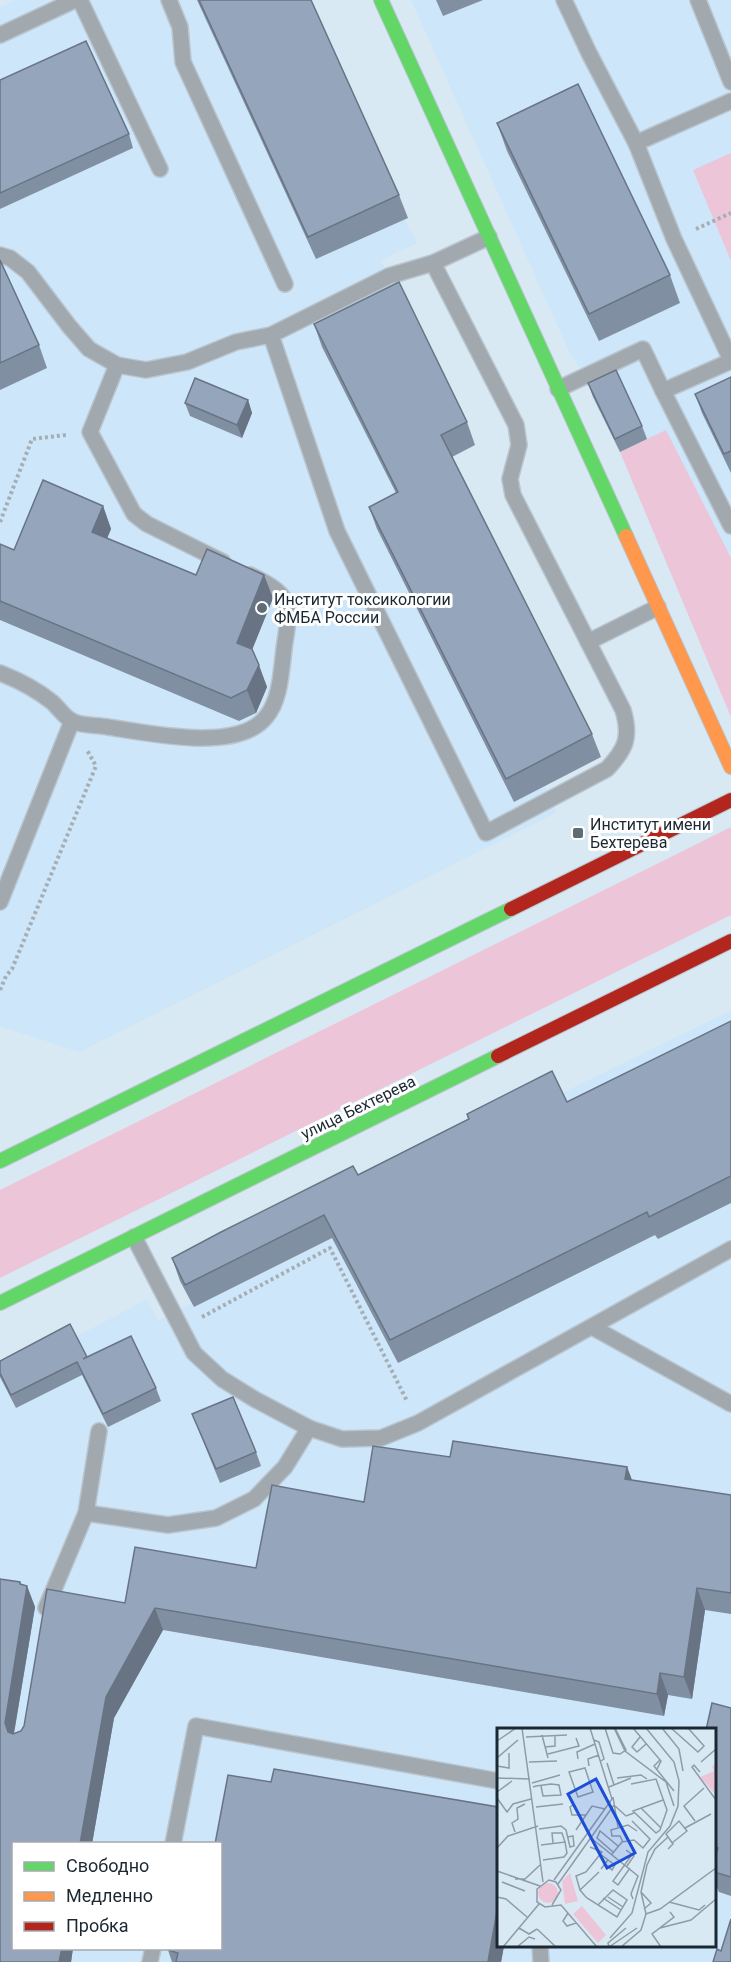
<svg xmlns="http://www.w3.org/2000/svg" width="731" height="1962" font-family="Roboto,sans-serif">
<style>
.built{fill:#cde6f9;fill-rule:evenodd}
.green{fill:#ecc6d8}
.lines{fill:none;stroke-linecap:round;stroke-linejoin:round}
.lane-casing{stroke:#b9c5cf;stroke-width:18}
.fast-casing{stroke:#b9c5cf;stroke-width:16}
.slow-casing{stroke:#b9c5cf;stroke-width:16}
.jam-casing{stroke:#b9c5cf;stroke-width:16}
.path{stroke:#a5aeb4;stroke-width:4;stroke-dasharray:3 3;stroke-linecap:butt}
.lane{stroke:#a1a8ae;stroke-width:15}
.fast{stroke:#63d668;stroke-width:14}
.slow{stroke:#ff974d;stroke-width:14}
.jam{stroke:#b3261e;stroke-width:14}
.wall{fill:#808fa2}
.shaded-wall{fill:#687484}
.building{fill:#95a6bc;stroke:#687484;stroke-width:1.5}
.poi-dot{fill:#5e6c76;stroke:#fff;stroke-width:2}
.labels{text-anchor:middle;stroke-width:6;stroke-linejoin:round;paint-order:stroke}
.poi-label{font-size:16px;fill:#1b2832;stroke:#fff;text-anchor:start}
.street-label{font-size:16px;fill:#1b2832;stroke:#fff}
.inset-road{fill:none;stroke:#8d9ca6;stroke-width:1.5}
.view{fill:#1d4ed8;fill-opacity:0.15;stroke:#1d4ed8;stroke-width:3}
.inset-edge{fill:none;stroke:#1b2832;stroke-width:3}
</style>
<rect width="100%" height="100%" fill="#d9e9f4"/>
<g class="built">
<polygon points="15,0 309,0 408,218 405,220 417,243 381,260 404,306 407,305 475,445 449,459 601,757 545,786 556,813 79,1052 0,1026 0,7"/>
<polygon points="411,0 731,0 731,717 620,452 585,376 568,349"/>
<path d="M731 1010V1962H0V1377L147 1299 158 1321 174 1313 191 1303 180 1281ZM498 1730H714V1946H498ZM14 1844H220V1948H14Z"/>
</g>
<g class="green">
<polygon points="731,153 731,261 693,170"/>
<polygon points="666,430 731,558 731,717 620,452"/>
<polygon points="731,827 731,915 0,1278 0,1190"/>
</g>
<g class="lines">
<g class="lane-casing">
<g id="lane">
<polyline points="80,0 160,169"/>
<polyline points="169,0 180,27 183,62 285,284"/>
<polyline points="564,0 589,53 636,143"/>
<polyline points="698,0 731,82"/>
<polyline points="0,35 75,0"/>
<polyline points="731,101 636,143 674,239 731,360"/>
<polyline points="0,255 10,258 28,272 69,326 89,349 117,365 146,370 187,362 236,342 271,335 389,276 433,263 489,237"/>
<path d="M271 335 337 531 486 833 607 769C626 749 631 737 623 710L513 495 510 479 519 445 516 425 433 263"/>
<polyline points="731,361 663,391 731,526"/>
<polyline points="117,365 90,432 134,514 147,524 223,562"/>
<polyline points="558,389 643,349 663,391"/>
<polyline points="588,642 658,607"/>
<path d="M0 673C18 680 37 690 52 702 58 707 64 717 72 721 81 726 97 725 108 727 147 733 238 753 266 717 282 698 281 666 285 642 292 601 288 593 250 575"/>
<polyline points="0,902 72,721"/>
<polyline points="134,1237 194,1353 222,1379 256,1400 309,1428 342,1439 381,1438 418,1423 731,1249"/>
<polyline points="592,1327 731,1404"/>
<polyline points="86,1513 168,1525 216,1518 254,1499 285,1467 309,1428"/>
<polyline points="46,1608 86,1513 99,1431"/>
<polyline points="173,1844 196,1726 498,1781"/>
<polyline points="540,1946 541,1962"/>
<polyline points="150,1962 153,1948"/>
</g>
</g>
<g class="fast-casing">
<g id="fast">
<polyline points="381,0 626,536"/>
<polyline points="0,1161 511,909"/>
<polyline points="0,1303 498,1056"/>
</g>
</g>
<g class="slow-casing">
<polyline id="slow" points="626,536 731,767"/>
</g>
<g class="jam-casing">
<g id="jam">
<polyline points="511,909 731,800"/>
<polyline points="498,1056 731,941"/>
</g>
</g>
<g class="path">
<polyline points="696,229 731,213"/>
<polyline points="0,522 32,439 66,435"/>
<polyline points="0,990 6,976 12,969 96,766 87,750"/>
<polyline points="202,1317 330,1248 407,1401"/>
</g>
<use href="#lane" class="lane"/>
<use href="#fast" class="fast"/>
<use href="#slow" class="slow"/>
<use href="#jam" class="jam"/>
</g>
<g class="wall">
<polygon points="197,0 311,0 399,195 408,218 316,259"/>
<polygon points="436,0 483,0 443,16"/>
<polygon points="0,80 129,134 133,148 0,209"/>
<polygon points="497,123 670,275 680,303 599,341 507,151"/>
<polygon points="0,260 39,345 47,368 0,390"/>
<polygon points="314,324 467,422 475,445 452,457 592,734 601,757 514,802 377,529 369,507 396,493 322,347"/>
<polygon points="731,377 731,473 702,413 695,394"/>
<polygon points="588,383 642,426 647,439 620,452 593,397"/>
<polygon points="248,400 252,413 242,438 190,416 185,403"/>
<polygon points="103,506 111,529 107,538 196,575 273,598 252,649 267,687 256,713 239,721 0,620 0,544 14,550"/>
<polygon points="731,1021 731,1203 658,1239 655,1235 398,1363 332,1238 194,1307 180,1281 172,1258 358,1175 468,1119 467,1114 567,1102"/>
<polygon points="87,1357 156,1388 161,1401 108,1427 82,1375 16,1408 0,1377 0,1361"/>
<polygon points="192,1414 256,1452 261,1466 220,1483"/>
<polygon points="450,1457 627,1467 632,1480 731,1495 731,1614 705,1610 692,1699 668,1695 664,1716 163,1630 114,1718 92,1844 14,1844 14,1948 73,1948 71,1962 0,1962 21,1584 27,1586 35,1607 14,1734 21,1731 125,1603 256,1568 364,1502"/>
<polygon points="731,1708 731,1896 719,1892 714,1881 714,1730"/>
<polygon points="498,1946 504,1946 501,1962 172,1962 168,1950"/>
</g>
<g class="shaded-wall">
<polygon points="248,400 252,413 242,438 237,425"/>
<polygon points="103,506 111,529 100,555 92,532"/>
<polygon points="264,575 273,598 246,665 237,643"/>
<polygon points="259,665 267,687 256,713 247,690"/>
<polygon points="627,1467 635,1488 625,1479"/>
<polygon points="20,1582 26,1597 27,1586 35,1607 12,1744 5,1723"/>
<polygon points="697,1588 705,1610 692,1699 684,1677"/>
<polygon points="155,1608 163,1630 114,1718 92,1844 80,1844 106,1697"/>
<polygon points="660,1673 668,1695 664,1716 657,1694"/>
<polygon points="498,1905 498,1946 504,1946 501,1962 488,1962"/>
<polygon points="62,1948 73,1948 71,1962 59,1962"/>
</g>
<g class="building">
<polygon points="199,0 311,0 399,195 308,237"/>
<polygon points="86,41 129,134 0,193 0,80"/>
<polygon points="578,84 670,275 589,314 497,123"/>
<polygon points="0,260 39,345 0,363"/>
<polygon points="399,282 467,422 441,435 592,734 506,779 369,507 398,492 314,324"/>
<polygon points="616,370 642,426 615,439 588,383"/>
<polygon points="731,377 731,451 724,454 695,394"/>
<polygon points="195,378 248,400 237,425 185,403"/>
<polygon points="43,480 103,506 92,532 196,575 207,549 264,575 237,643 252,649 259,665 247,690 231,698 0,601 0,544 14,550"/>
<polygon points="731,1021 731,1176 649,1217 647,1212 390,1340 324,1215 185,1285 172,1258 221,1232 353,1166 358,1175 469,1119 467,1114 552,1071 567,1102"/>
<polygon points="70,1324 87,1357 83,1359 131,1336 156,1388 103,1414 77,1362 11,1395 0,1373 0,1361"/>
<polygon points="233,1397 256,1452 216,1469 192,1414"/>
<polygon points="453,1441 627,1467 625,1479 731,1495 731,1593 697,1588 684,1677 660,1673 657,1694 155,1608 106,1697 80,1844 14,1844 14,1948 62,1948 59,1962 0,1962 0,1579 20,1582 20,1584 27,1586 5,1723 8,1732 13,1734 21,1731 24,1726 47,1589 125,1603 135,1547 256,1568 272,1485 364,1502 373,1446 450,1457"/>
<polygon points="712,1703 731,1708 731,1877 714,1872 714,1859 718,1848 714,1847 714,1730 706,1730"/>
<polygon points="274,1769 498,1807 498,1905 488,1962 176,1962 178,1953 168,1950 168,1948 220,1948 220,1844 215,1844 228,1775 271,1782"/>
<polygon points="731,1919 731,1962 713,1962 717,1949 721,1951"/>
</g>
<g class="poi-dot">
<circle cx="262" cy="608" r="6"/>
<rect x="572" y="827" width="12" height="12" rx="3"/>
</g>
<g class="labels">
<g class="poi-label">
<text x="274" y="605">Институт токсикологии<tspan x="274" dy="18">ФМБА России</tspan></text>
<text x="590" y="830">Институт имени<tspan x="590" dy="18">Бехтерева</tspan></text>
</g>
<g class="street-label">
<text transform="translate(358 1107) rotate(-26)" y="6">улица Бехтерева</text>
</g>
</g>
<g transform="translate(497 1728)">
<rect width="219" height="219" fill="#d9e9f4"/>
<path d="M219 35V67L203 49 217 43 215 39ZM73 145 81 173 68 176 65 153ZM41 165a10 10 0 1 1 20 0a10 10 0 1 1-20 0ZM85 178 109 207 101 215 76 186Z" fill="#ecc6d8"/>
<path class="inset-road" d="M25 0 46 154M108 0 116 25 123 26 129 22 118 0M117 0 128 23 169 54 177 78M136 0 164 33 160 41M165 0 182 21 186 43M174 0 201 24 207 18 191 0M45 7 51 30M29 9 70 7M143 9 135 19 140 24 149 16M97 12 102 14 107 31 104 33M0 13 19 0M48 19 58 18V8M51 26 82 18 79 10M0 30 21 12M81 31 80 24 98 16M163 32 157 38 177 63M32 34 60 33M204 34 219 21M110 35 117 57M0 38 12 40V25M92 38 91 31 102 27M88 40 96 64 81 69 72 44ZM203 44 197 37 195 39 219 72M0 50 33 51M120 50 144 47 150 51M35 55 63 47M134 56 159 51 170 82 163 102 159 105 136 83 166 72M36 59 39 58 54 56 62 57 64 67 46 68 44 58M112 59 134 50M0 64 15 53M116 69 121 99M0 70 10 84 16 76 34 71M76 77 73 79 75 87H89M118 78 129 88 137 85M39 79 66 76M144 80 164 100M198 93 187 78 207 60M188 100 214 86M42 101 64 98 69 102 73 119 77 118 76 108 71 109M79 102 95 78 108 81M18 104 15 95 21 91 20 80 28 76M94 110 141 148 134 166 136 171M126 114 123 108H115L114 102 131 97 140 103M56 115 55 105H65L68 114M44 117 68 114 70 125 67 129 46 132M0 120 11 108 41 98M171 121 176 116 169 106 182 93 190 103 175 115M129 122 137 128 130 138M116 124 100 110 103 103 121 118M103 126 111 132 104 141M115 126 125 114 137 112 146 120 153 111 135 93M108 136 115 142 118 137 111 132M133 140 121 157 116 153 134 128M0 143 43 158M18 151H28L43 137M57 152 115 71 93 0M5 154 28 163M61 156 117 77M83 162 79 148 89 144 105 124 93 119M144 164 154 175 147 181M0 169 9 171 30 189M111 169 126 179M106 170 124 182M172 174 202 182 208 177M55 177 64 162 59 154 52 152 40 161V174L48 179 64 177 100 219M101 177 116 162 130 172 120 189 90 170 88 168 83 162 102 144M71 185 66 193 70 198 79 195M149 186 163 181 219 140M22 200 32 206 40 201M163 200 194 192 219 171M40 201 59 219M113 210 135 185 151 124 173 98 181 78 182 53 177 34 149 0M6 219 42 176M20 219 32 209 38 211M112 219 140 200M112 219 111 215 129 200M124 219 144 202 149 186 144 164 150 137 158 121 171 109M164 219 155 206 177 189 173 184"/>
<path class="view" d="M99 51 138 125 110 140 71 66Z"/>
<rect width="219" height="219" class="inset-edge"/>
</g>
<rect x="12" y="1842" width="210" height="108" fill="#ffffff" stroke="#a4a9ad" stroke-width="1.5"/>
<rect x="24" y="1862" width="30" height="9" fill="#63d668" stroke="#a4a9ad" stroke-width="1.5"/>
<text x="66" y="1872" font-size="18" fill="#1b2832">Свободно</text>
<rect x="24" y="1892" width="30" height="9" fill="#ff974d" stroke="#a4a9ad" stroke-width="1.5"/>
<text x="66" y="1902" font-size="18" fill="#1b2832">Медленно</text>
<rect x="24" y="1922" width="30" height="9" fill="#b3261e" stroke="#a4a9ad" stroke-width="1.5"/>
<text x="66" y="1932" font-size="18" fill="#1b2832">Пробка</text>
</svg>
